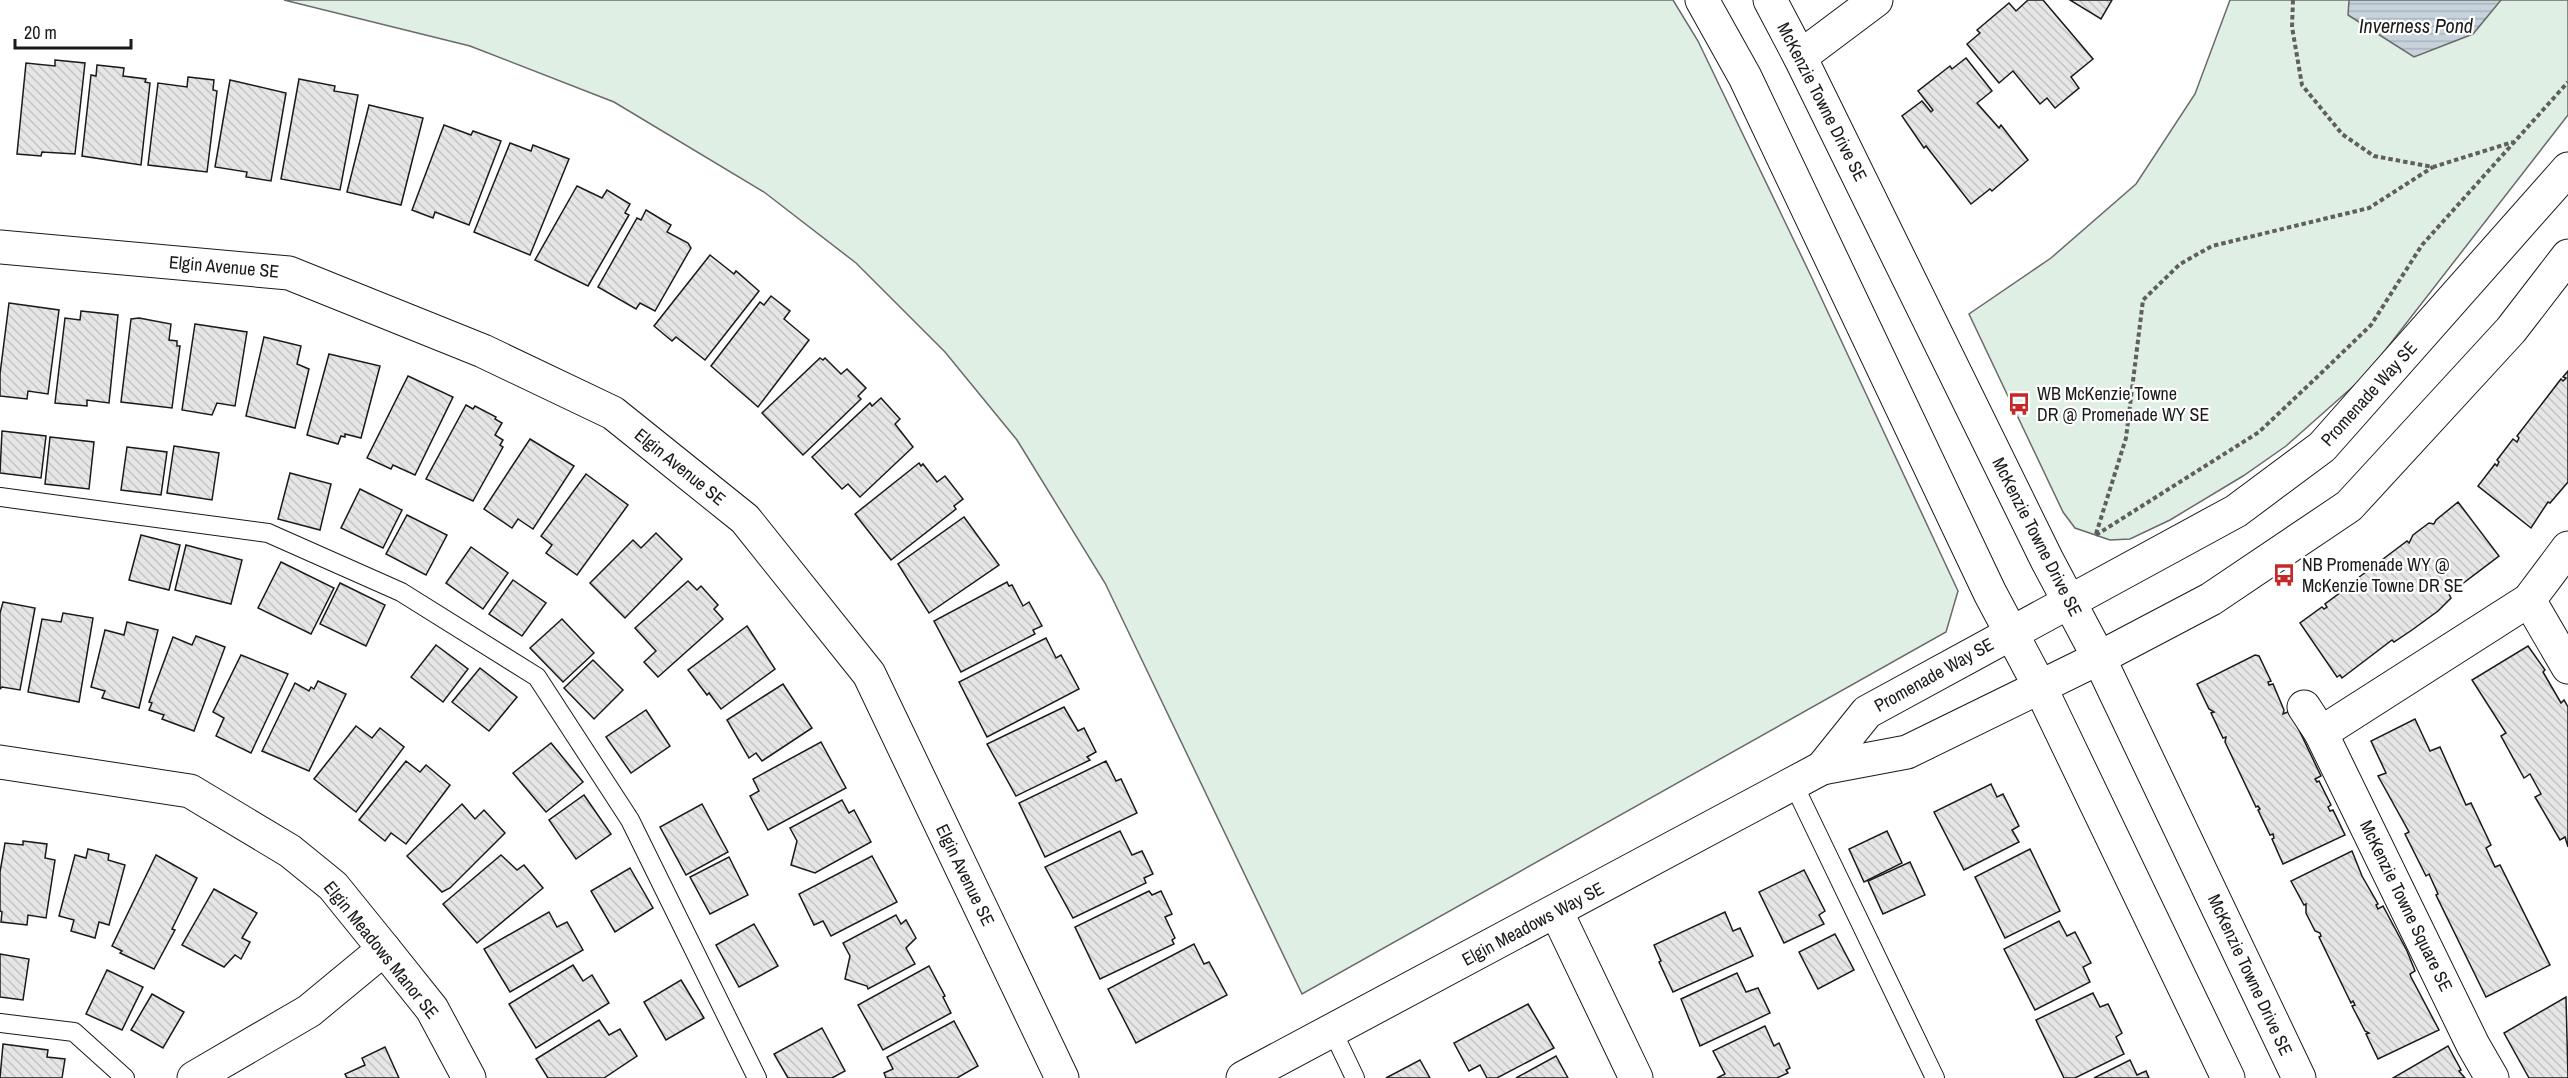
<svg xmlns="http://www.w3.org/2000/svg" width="2568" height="1078" font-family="'Archivo Narrow',sans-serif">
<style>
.green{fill:#e0efe3;stroke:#6a6a6a;stroke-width:1.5}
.water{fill:url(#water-rules);stroke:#6a6a6a;stroke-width:1.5}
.building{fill:url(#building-back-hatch);stroke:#1a1a1a;stroke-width:1.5}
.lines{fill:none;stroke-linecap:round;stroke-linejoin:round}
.lane-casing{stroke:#1a1a1a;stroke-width:20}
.street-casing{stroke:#1a1a1a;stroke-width:35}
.secondary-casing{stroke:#1a1a1a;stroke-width:35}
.path{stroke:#5f5f5f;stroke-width:4;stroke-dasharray:4.5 3;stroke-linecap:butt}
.lane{stroke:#fff;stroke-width:18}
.street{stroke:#fff;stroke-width:33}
.secondary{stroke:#fff;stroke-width:33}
.labels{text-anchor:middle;stroke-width:4.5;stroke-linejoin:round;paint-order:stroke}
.street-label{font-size:18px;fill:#1a1a1a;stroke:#fff}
.poi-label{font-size:18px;fill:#1a1a1a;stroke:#fff;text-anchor:start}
.water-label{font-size:20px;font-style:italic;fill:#1a1a1a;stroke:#fff}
</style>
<defs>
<pattern id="water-rules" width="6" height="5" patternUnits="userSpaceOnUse" patternTransform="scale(1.5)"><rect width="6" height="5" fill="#c6d2dc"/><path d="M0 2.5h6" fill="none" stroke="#aab4bc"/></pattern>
<pattern id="building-back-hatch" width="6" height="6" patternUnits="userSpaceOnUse" patternTransform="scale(1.5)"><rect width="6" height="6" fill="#e6e6e6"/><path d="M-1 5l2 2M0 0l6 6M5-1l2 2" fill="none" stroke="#c5c5c5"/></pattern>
</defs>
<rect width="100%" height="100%" fill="#fff"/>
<g class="green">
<polygon points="284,0 1673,0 1698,41 1811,276 1958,591 1946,632 1302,994 1105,583 1017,440 945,352 856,263 764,192 614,102 470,46"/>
<polygon points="2230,0 2568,0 2568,115 2366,375 2286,446 2243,476 2170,520 2130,539 2110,540 2075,528 2063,512 1969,314 2051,258 2136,184 2195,94"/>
</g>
<polygon class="water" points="2349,0 2501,0 2473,34 2414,57 2348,15"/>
<g class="building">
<polygon points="2028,0 2043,0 2093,59 2071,77 2079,88 2055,108 2047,98 2040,104 2013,71 1999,83 1967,44 1980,33 1977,30 2009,3 2016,11"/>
<polygon points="2070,0 2112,0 2101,19"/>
<polygon points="1966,58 1992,91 1977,103 1999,128 2001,125 2028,160 1992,191 1990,189 1971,204 1926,146 1924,148 1902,116 1922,101 1931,112 1933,110 1918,91 1950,66 1952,69"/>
<polygon points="55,60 85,63 75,154 42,152 41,156 17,154 26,63 55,66"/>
<polygon points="97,65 124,68 123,76 146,79 145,82 150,83 141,165 82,156 91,75 96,76"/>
<polygon points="188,77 214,80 213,90 217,91 207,172 148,165 158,83 187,87"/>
<polygon points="299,79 335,86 334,91 358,95 340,190 281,179"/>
<polygon points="230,80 286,93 271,181 246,177 247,172 215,167"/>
<polygon points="369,105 423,118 401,205 347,192"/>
<polygon points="444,125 471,135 473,131 501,141 469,225 435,212 433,218 412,210"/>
<polygon points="510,143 531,151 533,145 569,159 530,255 474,232"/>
<polygon points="577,186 602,198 607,190 630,204 625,213 629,215 588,286 535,260"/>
<polygon points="646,210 671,225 667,232 688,243 691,248 655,311 640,303 636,309 598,287 637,218 641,220"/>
<polygon points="710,255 734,274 736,271 759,291 705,360 676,337 672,341 654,326"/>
<polygon points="771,296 790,311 784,319 809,340 758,407 711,366 760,302 764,305"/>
<polygon points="9,303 59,310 48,394 28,391 27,399 0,396 0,374"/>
<polygon points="81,311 118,315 109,403 87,400 87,406 55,403 65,318 80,320"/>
<polygon points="139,318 171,324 169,340 177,341 177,346 180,346 172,408 121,402 131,319"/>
<polygon points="195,324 247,332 235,406 217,403 212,415 182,410"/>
<polygon points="264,337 301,346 297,364 309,369 295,428 246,416"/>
<polygon points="329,354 380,366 361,438 345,434 345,437 341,436 338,444 307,435"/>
<polygon points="820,358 823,360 825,358 841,374 847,369 866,388 858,396 861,399 803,455 762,413"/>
<polygon points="2568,371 2568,482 2550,503 2548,502 2531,528 2478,486 2495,464 2497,466 2499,462 2497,460 2513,439 2517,442 2519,438 2517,436 2561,379 2563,381 2566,378 2563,377"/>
<polygon points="408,376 453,397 415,475 393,465 391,469 367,458"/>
<polygon points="881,398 900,419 895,424 913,447 860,497 848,484 842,489 812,457 870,403 872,406"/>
<polygon points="466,405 473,409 475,406 496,417 495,419 502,423 495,435 503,440 500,445 503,447 473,501 426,479"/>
<polygon points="2,431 46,436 41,478 0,473"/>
<polygon points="50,437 94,442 89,489 45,484"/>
<polygon points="530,439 574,466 533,529 518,519 512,528 484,509"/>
<polygon points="174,446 219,453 212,500 167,493"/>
<polygon points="127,447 167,452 161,495 121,490"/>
<polygon points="919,463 921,466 923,464 937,482 945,476 963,499 954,506 956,509 891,560 855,514"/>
<polygon points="290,473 331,484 320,530 278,519"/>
<polygon points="586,474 628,505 577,575 546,553 552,545 541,536"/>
<polygon points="360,489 402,510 383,548 341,528"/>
<polygon points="2458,502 2499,556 2449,594 2451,598 2438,611 2412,630 2394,642 2392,640 2342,678 2340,675 2337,677 2300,623 2322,607 2324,609 2327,607 2325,604 2348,587 2349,590 2353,587 2350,584 2407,541 2409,543 2413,535 2429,523 2434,524 2436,520"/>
<polygon points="407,515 447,535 426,575 386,554"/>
<polygon points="964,517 999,565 929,613 898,564"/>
<polygon points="656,533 682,559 625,618 590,583 633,540 641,548"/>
<polygon points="141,535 180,545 169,590 129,580"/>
<polygon points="186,545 242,560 231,604 175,590"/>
<polygon points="471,547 508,573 483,609 446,583"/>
<polygon points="281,562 334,588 311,634 258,608"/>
<polygon points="513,580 546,603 522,636 489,614"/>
<polygon points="688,581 697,590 701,586 718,605 714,609 723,619 658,677 644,662 656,651 635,628"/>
<polygon points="1007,582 1009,586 1012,585 1023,606 1029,602 1042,626 1033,630 1035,634 961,672 934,621"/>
<polygon points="340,583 385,605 366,646 320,624"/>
<polygon points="3,602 35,608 20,690 2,687 0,689 0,613"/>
<polygon points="63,613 93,618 79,702 28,692 42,619 61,622"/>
<polygon points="562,619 594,653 563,682 530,648"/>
<polygon points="127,622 158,630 139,708 102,698 105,691 91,687 105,630 124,635"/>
<polygon points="747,626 775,669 721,709 709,693 707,695 688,670"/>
<polygon points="196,636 225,647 194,731 162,719 164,715 149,710 152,703 149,702 173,637 192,645"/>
<polygon points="1046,638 1056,658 1061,655 1079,689 987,737 959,682"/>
<polygon points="436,645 468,669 443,702 411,677"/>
<polygon points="2528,646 2545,670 2543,672 2561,703 2564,700 2568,707 2568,847 2565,837 2560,840 2535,797 2541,794 2530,774 2524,778 2501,736 2506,733 2472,680"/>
<polygon points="241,655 288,674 251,753 216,736 224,718 213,712"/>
<polygon points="2255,655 2259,656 2271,681 2268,682 2269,685 2273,684 2284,710 2283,714 2290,711 2321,776 2315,779 2317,782 2319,781 2331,805 2328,807 2330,811 2333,810 2345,835 2283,864 2272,839 2274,838 2273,834 2270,835 2258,810 2260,809 2258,806 2256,807 2225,742 2226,737 2223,738 2211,713 2214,712 2209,709 2197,684"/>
<polygon points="593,660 623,690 594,719 564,688"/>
<polygon points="480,668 517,697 489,731 452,702"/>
<polygon points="318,681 346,694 309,771 262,751 295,683 309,691 311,687 314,689"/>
<polygon points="783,684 812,728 762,761 756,753 749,758 727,720"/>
<polygon points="1064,707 1078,731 1084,728 1096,752 1087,757 1090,760 1016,796 987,744"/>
<polygon points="646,710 670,746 631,773 606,737"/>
<polygon points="2415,719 2430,751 2440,747 2466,805 2471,803 2491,845 2486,848 2495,867 2500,865 2550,965 2486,997 2436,895 2438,894 2429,874 2426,876 2405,834 2409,832 2378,776 2386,773 2371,741"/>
<polygon points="356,726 372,738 380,728 404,747 356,812 314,779"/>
<polygon points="821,742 846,788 768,830 750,796 759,791 753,779"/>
<polygon points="551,743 583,782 546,812 513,773"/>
<polygon points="406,761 420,772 426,765 450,785 406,844 391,833 385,841 359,820"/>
<polygon points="1106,761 1116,781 1121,779 1137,813 1045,857 1019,803"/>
<polygon points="1991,784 1997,797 2003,794 2019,826 2012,830 2019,842 1964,870 1934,812"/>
<polygon points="584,795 611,834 576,859 549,820"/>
<polygon points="842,800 849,813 854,810 871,842 815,873 791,865 797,841 790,828"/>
<polygon points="462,804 475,819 484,810 505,833 450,888 442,892 407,856"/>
<polygon points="702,804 728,852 686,875 660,827"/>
<polygon points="1120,831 1132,855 1142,851 1153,874 1144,878 1146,883 1073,918 1045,867"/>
<polygon points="1887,831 1902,863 1864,882 1849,849"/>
<polygon points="23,841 47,844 45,858 55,860 46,918 28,915 27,925 1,922 2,912 0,911 0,872 5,843 23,845"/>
<polygon points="88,849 109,854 108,860 125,865 109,925 99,922 95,938 71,931 74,920 59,916 75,855 86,858"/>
<polygon points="2030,849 2060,911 2005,938 1975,877"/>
<polygon points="2352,851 2362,876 2378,904 2376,905 2378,909 2383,906 2407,951 2415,971 2410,974 2411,977 2439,1030 2378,1059 2366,1034 2369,1033 2365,1031 2352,1006 2355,1005 2353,1001 2351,1003 2319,937 2321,936 2320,933 2315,931 2306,913 2306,904 2304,905 2291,881"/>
<polygon points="156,855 197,878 172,929 175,930 154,969 120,953 122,951 112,946"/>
<polygon points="501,855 517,870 524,865 543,888 477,943 443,904"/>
<polygon points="872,856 897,902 831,936 823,921 814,925 799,894"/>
<polygon points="729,857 748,895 710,914 690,877"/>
<polygon points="1910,862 1925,895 1883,914 1868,881"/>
<polygon points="630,868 653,908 615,932 591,891"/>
<polygon points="1804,870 1825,911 1819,915 1824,924 1784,943 1759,892"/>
<polygon points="214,889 257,913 242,938 250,942 241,959 235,955 224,967 182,945"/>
<polygon points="1149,891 1152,895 1161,891 1172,914 1165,917 1175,938 1172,940 1174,944 1100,979 1075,927"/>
<polygon points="549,912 557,927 567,922 583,950 510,992 484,949"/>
<polygon points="1725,912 1733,931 1740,928 1753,956 1673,992 1659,962 1661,961 1654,945"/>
<polygon points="896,915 901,924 906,920 916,938 906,948 915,964 868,989 867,986 845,979 850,956 843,943"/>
<polygon points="2059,921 2067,936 2075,932 2091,963 2083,967 2090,982 2035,1010 2004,949"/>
<polygon points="754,924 778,966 739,987 716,945"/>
<polygon points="1835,934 1854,970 1818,989 1799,952"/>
<polygon points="1194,944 1204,964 1209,962 1227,995 1136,1043 1108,989"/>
<polygon points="0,954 29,959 23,1000 0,997"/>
<polygon points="573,965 583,981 592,975 609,1003 536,1048 509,1004"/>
<polygon points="929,966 945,996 943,997 951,1013 883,1050 858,1005"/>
<polygon points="107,970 143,987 122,1030 86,1014"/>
<polygon points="1737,973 1746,992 1758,988 1770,1013 1700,1046 1681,999"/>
<polygon points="681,980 704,1018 666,1040 644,1002"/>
<polygon points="2093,993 2100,1007 2108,1004 2122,1033 2116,1037 2124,1054 2075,1078 2064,1078 2036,1020"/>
<polygon points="152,994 184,1012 163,1048 131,1030"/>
<polygon points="2566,997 2568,1078 2529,1078 2504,1033"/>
<polygon points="1528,1004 1554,1048 1497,1078 1487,1078 1480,1065 1469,1071 1454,1043"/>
<polygon points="599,1020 609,1035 620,1029 637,1056 604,1078 548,1078 536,1059"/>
<polygon points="954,1021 978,1066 957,1078 886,1078 884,1073 893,1069 887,1057"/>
<polygon points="1765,1026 1774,1046 1779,1043 1790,1068 1786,1070 1788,1073 1777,1078 1717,1078 1725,1074 1713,1051"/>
<polygon points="822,1028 845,1071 832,1078 788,1078 774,1054"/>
<polygon points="3,1044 48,1050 47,1057 65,1059 62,1078 0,1078"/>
<polygon points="2448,1046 2461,1070 2459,1071 2465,1078 2393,1078"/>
<polygon points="385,1047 399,1078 347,1078 345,1074 365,1065 362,1058"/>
<polygon points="1556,1056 1568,1078 1516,1078"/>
<polygon points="1420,1060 1430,1078 1386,1078"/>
<polygon points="2130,1060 2137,1075 2146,1071 2149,1078 2094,1078"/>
</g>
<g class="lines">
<g class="lane-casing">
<g id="lane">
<polyline points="0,497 268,533 401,592 537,677 630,820 757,1078"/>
<polyline points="1793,783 1935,1078"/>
<polyline points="0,1023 74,1032 125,1078"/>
<polyline points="1333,1032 1355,1078"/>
</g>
</g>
<g class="street-casing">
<g id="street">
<polyline points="1800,57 1876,0"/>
<polyline points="0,247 289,273 483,351 613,413 745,519 869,674 1062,1078"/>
<polyline points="2529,600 2568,667"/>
<polyline points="2304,707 2321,733 2473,1045 2492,1078"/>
<polyline points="2321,733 2529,600 2568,548"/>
<polyline points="0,762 190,791 290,851 333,886 384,949 432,1009 469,1078"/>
<polyline points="1556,911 1636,1078"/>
<polyline points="194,1078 309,1011 384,949"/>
<polyline points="1243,1078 1822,768"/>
</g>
</g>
<g class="secondary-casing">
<g id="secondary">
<polyline points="1702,0 1745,77 1990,593 2040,687 2228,1078"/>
<polyline points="1770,0 1800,57 2047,560 2099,658 2299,1078"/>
<polyline points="1822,768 1867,712 2236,511 2322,447 2568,169"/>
<polyline points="1822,768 1907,752 2099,658 2211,599 2349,506 2511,330 2568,256"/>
</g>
</g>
<g class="path">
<polyline points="2293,0 2292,27 2302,85 2342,134 2374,156 2433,167 2513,142"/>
<polyline points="2096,534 2126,438 2143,300 2180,264 2212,246 2369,208 2433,167"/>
<polyline points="2096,535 2259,432 2315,379 2371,325 2422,245 2568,82"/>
</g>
<use href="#lane" class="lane"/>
<use href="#street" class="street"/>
<use href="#secondary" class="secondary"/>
</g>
<defs>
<g id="bus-bare" transform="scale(1.8)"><path d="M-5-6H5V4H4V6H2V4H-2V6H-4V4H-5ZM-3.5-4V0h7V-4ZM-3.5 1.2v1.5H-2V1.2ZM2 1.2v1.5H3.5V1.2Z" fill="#c62828" stroke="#fff" stroke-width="2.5" paint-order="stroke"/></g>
</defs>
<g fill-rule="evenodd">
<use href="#bus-bare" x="2019" y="404"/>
<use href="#bus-bare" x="2284" y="575"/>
</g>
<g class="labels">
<g class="street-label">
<text transform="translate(1822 102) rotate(63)" y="6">McKenzie Towne Drive SE</text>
<text transform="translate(224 267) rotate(5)" y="6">Elgin Avenue SE</text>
<text transform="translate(2369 394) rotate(-48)" y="6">Promenade Way SE</text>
<text transform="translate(680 467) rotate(39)" y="6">Elgin Avenue SE</text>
<text transform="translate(2037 537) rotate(63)" y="6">McKenzie Towne Drive SE</text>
<text transform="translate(1934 675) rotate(-29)" y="6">Promenade Way SE</text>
<text transform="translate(965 875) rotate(64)" y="6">Elgin Avenue SE</text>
<text transform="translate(2406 906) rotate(64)" y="6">McKenzie Towne Square SE</text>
<text transform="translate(1533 924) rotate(-28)" y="6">Elgin Meadows Way SE</text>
<text transform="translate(381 950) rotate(51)" y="6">Elgin Meadows Manor SE</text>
<text transform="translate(2250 975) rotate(65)" y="6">McKenzie Towne Drive SE</text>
</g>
<g class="poi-label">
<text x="2037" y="400">WB McKenzie Towne<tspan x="2037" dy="21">DR @ Promenade WY SE</tspan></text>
<text x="2302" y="571">NB Promenade WY @<tspan x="2302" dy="21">McKenzie Towne DR SE</tspan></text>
</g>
<g class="water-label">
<text x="2416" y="33">Inverness Pond</text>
</g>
</g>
<path d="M15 39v9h116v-9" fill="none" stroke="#1a1a1a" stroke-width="3"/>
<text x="24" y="39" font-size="18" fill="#1a1a1a" stroke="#ffffff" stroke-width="4.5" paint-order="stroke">20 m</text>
</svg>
